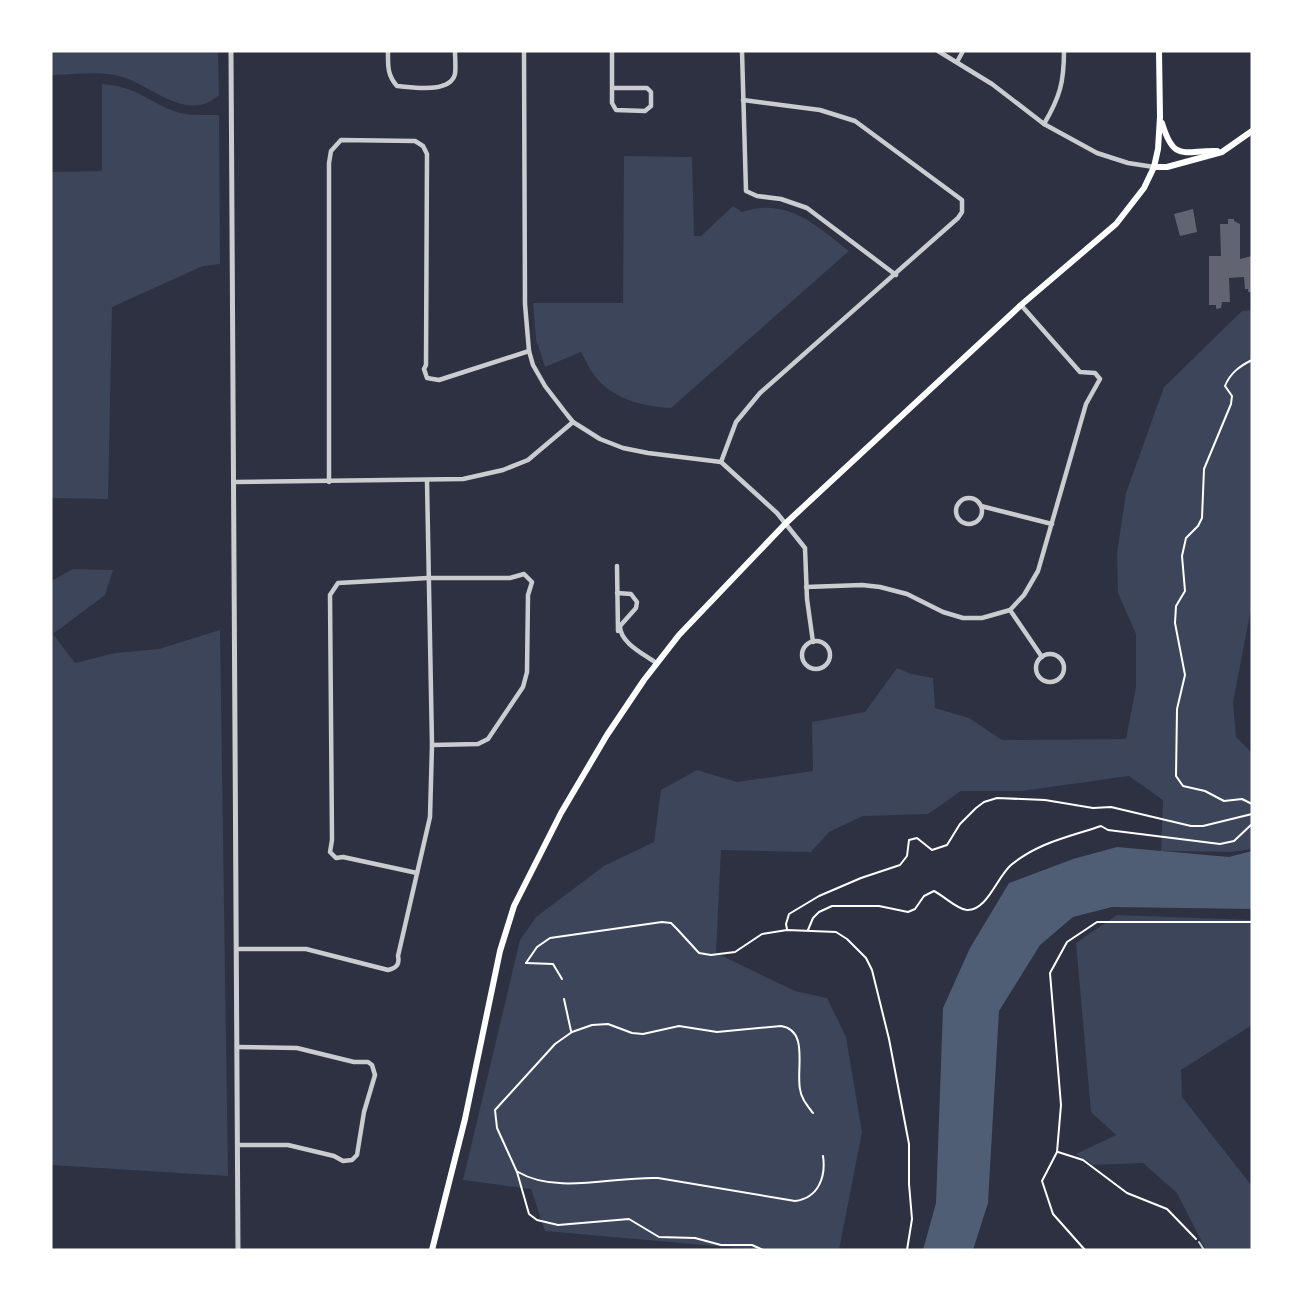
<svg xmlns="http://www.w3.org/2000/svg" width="1303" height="1301" font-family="'Public Sans',sans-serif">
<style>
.green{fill:#3c4559}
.water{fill:#4f5d75}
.building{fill:#626471}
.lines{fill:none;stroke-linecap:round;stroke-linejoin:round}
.path{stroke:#fff;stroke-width:2}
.service{stroke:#caccd0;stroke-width:2}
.minor{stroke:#caccd0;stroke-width:4.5}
.tertiary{stroke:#caccd0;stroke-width:5}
.secondary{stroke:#fff;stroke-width:6}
</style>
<rect width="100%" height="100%" fill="#2d3142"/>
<g class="green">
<path d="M51 51H218L219 95C188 123 153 87 123 77 101 70 73 75 51 75Z"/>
<path d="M102 84C138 87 145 100 174 111 188 116 204 115 219 115L220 264 203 266 112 307 108 499 51 498V172L102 171Z"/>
<path d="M624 156 692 157 694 236H701L733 206 742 212C788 197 815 225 849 251L671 408C645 407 617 400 599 381 591 373 586 361 581 352L545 367 536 339 533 303H623Z"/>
<polygon points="1252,310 1252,604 1233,702 1236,737 1252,753 1252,849 1231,852 1161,851 1163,800 1129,776 1022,791 961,791 928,814 863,816 829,832 811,852 721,850 716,953 795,991 827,998 846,1037 862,1132 839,1250 760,1250 545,1231 531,1189 463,1180 520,940 536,917 604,866 654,842 661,790 697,770 737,782 813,771 812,722 865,712 897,668 911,674 933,678 935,708 969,718 1002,740 1126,739 1136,687 1136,634 1118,593 1117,553 1126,493 1164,387 1242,311"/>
<polygon points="73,569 113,570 105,595 53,634 75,663 115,653 159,649 220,630 228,1176 51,1165 51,581"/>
<polygon points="1117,915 1252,920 1252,1025 1181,1070 1182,1097 1252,1186 1252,1250 1206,1250 1177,1193 1143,1163 1093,1165 1076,1154 1116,1135 1091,1112 1076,943"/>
</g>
<polygon class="water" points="1117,847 1229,857 1252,851 1252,909 1112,907 1073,917 1040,945 999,1011 988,1203 973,1250 923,1250 936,1203 943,1008 970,948 1009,883 1073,859"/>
<g class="building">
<polygon points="1193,209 1197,232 1180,236 1174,214"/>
<polygon points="1228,219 1234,219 1234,221 1240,224 1240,259 1252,256 1252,292 1248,292 1248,289 1245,289 1244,277 1229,278 1230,302 1222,302 1221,308 1216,309 1216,305 1209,305 1209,256 1221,256 1220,224 1228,224"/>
</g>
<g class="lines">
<g class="path">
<path d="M1252 360C1240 366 1230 373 1225 386L1232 396 1231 404 1204 469 1202 518 1198 526 1186 538 1182 556 1185 591 1176 606 1175 623 1185 675 1177 709 1176 776 1183 786 1205 791 1224 801 1242 799 1252 804"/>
<polyline points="787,929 786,924 789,914 819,896 861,878 900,865 907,856 909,840 917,838 932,850 947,845 960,824 976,808 984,802 997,798 1045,800 1093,808 1111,807 1191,826 1203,826 1252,814"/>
<path d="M808 930 813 918 819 912 832 906H879L908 912 915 909 924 896 934 891C944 896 958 910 967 910 987 911 997 877 1011 865 1039 842 1069 837 1101 826L1108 830 1220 844 1234 841 1252 824"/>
<polyline points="526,963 537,947 550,938 662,922 671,923 677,929 699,953 711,955 735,952 762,934 787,930 836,932 847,939 866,958 872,970 889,1039 909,1144 909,1184 912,1219 907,1250"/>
<polyline points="526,963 553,964 562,979"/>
<polyline points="564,999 571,1031"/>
<polyline points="1058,1152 1083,1160 1127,1193 1167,1209 1196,1239"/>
<path d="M518 1172C557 1195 615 1176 658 1178L795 1201C819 1198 826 1176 823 1156"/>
<path d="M763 1250 752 1245H721L695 1238 659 1237 629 1219 558 1225 537 1220 529 1214 517 1172 497 1128 495 1110 555 1044 572 1032 592 1025 608 1024 632 1033 643 1034 679 1026 717 1032 781 1026C809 1030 796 1069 800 1089 801 1098 807 1105 813 1113"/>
<polyline points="1085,1250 1053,1214 1042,1181 1057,1152 1061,1105 1050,973 1067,942 1097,922 1252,922"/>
</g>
<polyline class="service" points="1199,1242 1204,1250"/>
<g class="minor">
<path d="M388 51C388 65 387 75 397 86 412 87 450 94 455 74 456 67 455 58 455 51"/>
<polyline points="524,51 525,304 529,351 533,365 545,386 565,412 573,422 600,439 623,448 648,453 721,462 777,513 805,548 807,599 813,642"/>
<polyline points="612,51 612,103 616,110 645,111 651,106 651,92 647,88 612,88"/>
<polyline points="742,51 746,191 757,196 781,199 807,208 896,275"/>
<polyline points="938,51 992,84 1044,124 1097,153 1128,163 1154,167"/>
<polyline points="957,62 963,51"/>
<path d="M1044 124C1060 97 1064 82 1064 51"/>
<polyline points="721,462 736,422 760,393 958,218 962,212 962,200 855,121 820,110 743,100"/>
<polyline points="234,482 463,479 503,470 528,460 573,422"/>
<polyline points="329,482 329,163 331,151 341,140 415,141 423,146 427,154 426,365 424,369 427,378 439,380 529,351"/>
<circle cx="969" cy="511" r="13"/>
<polyline points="981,506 1052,524"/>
<polyline points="617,566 618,631"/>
<polyline points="806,587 862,585 880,587 907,594 943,612 963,618 982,618 1010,610 1024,595 1038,571 1086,404 1100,379 1095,373 1080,372 1021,305"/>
<path d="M617 593 631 594 637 602 636 608 620 626C620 643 644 654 656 663"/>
<polyline points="1010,610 1042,657"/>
<circle cx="816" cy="655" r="14"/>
<circle cx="1050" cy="668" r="14"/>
<polyline points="417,873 343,857 336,858 330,852 332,840 330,595 338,583 428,578 510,578 524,574 532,582 528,595 527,672 523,687 488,739 478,744 432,745"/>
<path d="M237 949H306L388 970C396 968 400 965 398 956L430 817 432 745 427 481"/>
<polyline points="237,1047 297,1048 354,1062 368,1062 372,1065 375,1075 364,1112 357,1155 352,1160 343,1161 334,1156 288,1145 238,1145"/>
</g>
<polyline class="tertiary" points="231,51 238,1250"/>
<g class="secondary">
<path d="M1162 123C1174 163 1184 150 1217 151"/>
<polyline points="1154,167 1167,167 1222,152 1252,131"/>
<polyline points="432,1250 465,1119 500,951 514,906 561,813 607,735 644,680 679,635 786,523 1021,305 1116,224 1144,188 1154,167 1158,149 1160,117 1159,51"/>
</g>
</g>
<rect width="1303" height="1301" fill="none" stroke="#ffffff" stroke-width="105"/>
</svg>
